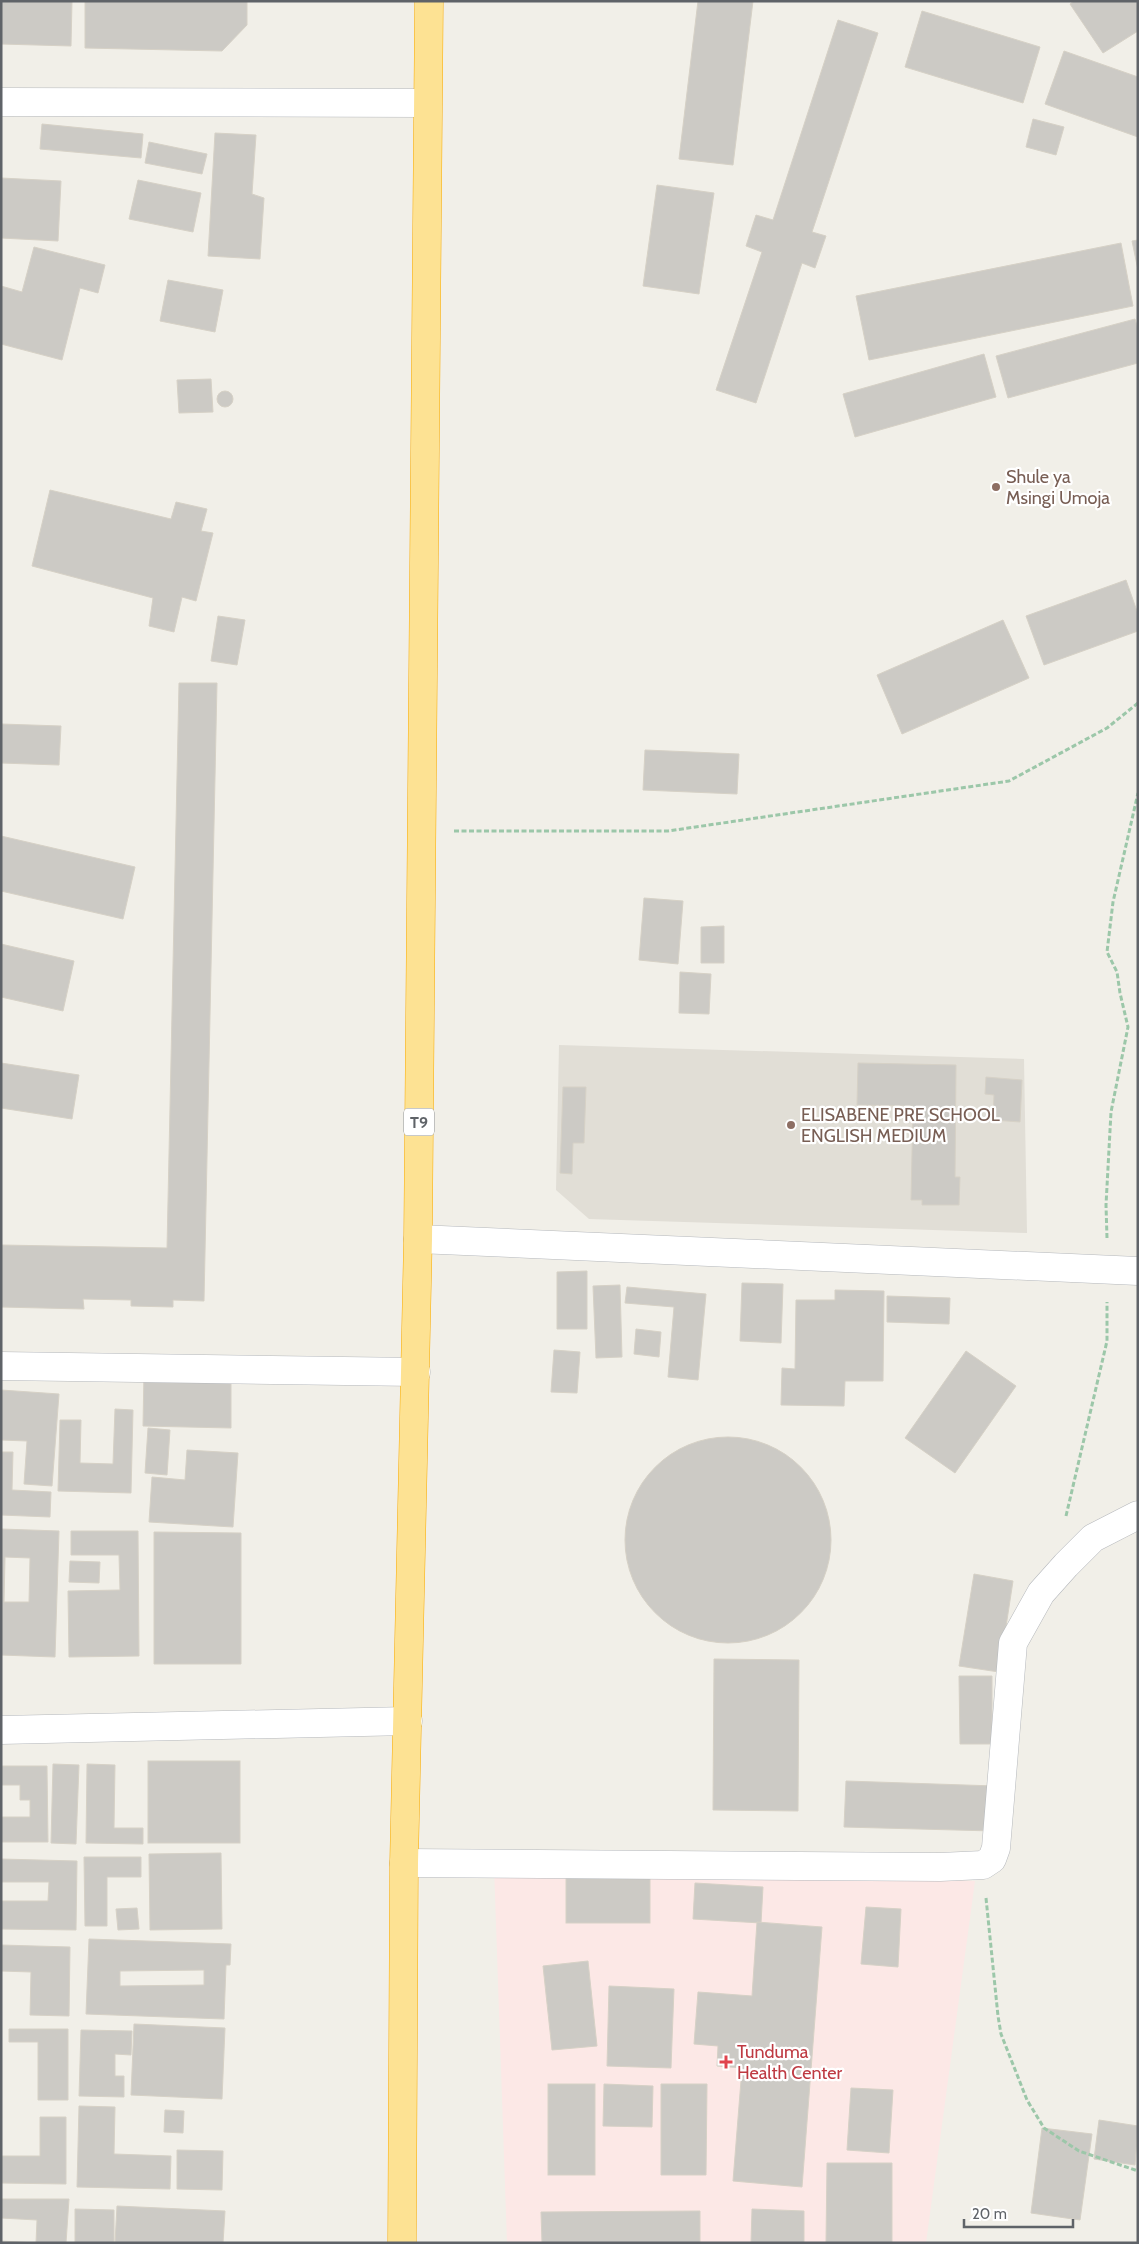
<svg xmlns="http://www.w3.org/2000/svg" width="1139" height="2244" font-family="Cabin,sans-serif">
<style>
.education{fill:#e1ded6}
.medical{fill:#fce8e6}
.building{fill:#cccac5;stroke:#d6d1c6;fill-rule:evenodd}
.lines{fill:none;stroke-linecap:round;stroke-linejoin:round}
.street-casing{stroke:#b5b8bc;stroke-width:29}
.highway-casing{stroke:#f9ab00;stroke-width:29}
.path{stroke:#9cc7a9;stroke-width:3;stroke-dasharray:5 2.5;stroke-linecap:butt}
.street{stroke:#fff;stroke-width:28}
.highway{stroke:#fde293;stroke-width:28}
.education-dot{fill:#8d6e63;stroke:#fff;stroke-width:2}
.health-dot{fill:#e0444e;stroke:#fff;stroke-width:2}
.labels{text-anchor:middle;stroke-width:4.5;stroke-linejoin:round;paint-order:stroke}
.shield{fill:#fff;stroke:#8f9295;stroke-width:1}
.shield-label{font-size:16px;font-weight:bold;fill:#5f6368}
.education-label{font-size:18px;fill:#785e54;stroke:#fff;text-anchor:start}
.health-label{font-size:18px;fill:#be3a42;stroke:#fff;text-anchor:start}
</style>
<rect width="100%" height="100%" fill="#f1efe8"/>
<polygon class="education" points="559,1045 1024,1059 1027,1233 589,1219 556,1190"/>
<polygon class="medical" points="494,1866 975,1881 926,2243 507,2243"/>
<g class="building">
<polygon points="1,1 72,1 71,46 1,44"/>
<polygon points="85,1 247,1 247,25 222,51 85,48"/>
<polygon points="698,1 753,1 733,165 679,159"/>
<polygon points="1074,1 1138,1 1138,31 1103,53 1070,4"/>
<polygon points="922,11 1040,47 1023,103 905,67"/>
<polygon points="838,20 878,33 812,232 826,236 815,268 802,263 756,403 716,390 762,252 746,246 756,215 773,220"/>
<polygon points="1064,51 1138,77 1138,137 1045,104"/>
<polygon points="1033,119 1064,127 1056,155 1026,147"/>
<polygon points="42,124 143,134 141,158 40,149"/>
<polygon points="215,133 256,135 252,194 264,198 260,259 208,256"/>
<polygon points="149,142 207,154 202,174 145,163"/>
<polygon points="1,178 61,181 58,241 1,238"/>
<polygon points="138,180 201,193 193,232 129,219"/>
<polygon points="657,185 714,193 699,294 643,286"/>
<polygon points="1138,240 1138,270 1132,241"/>
<polygon points="1121,243 1133,306 869,360 856,296"/>
<polygon points="34,247 105,265 98,293 80,288 62,360 1,344 1,286 22,292"/>
<polygon points="168,280 223,290 215,332 160,321"/>
<polygon points="1135,319 1138,329 1138,363 1008,398 996,356"/>
<polygon points="984,354 996,397 855,437 843,394"/>
<polygon points="211,379 213,412 179,413 177,380"/>
<circle cx="225" cy="399" r="8"/>
<polygon points="50,490 171,519 176,502 207,509 201,531 213,533 196,601 182,597 174,632 149,626 153,598 32,566"/>
<polygon points="1126,580 1138,614 1138,631 1044,665 1026,616"/>
<polygon points="218,616 245,620 237,665 211,661"/>
<polygon points="1003,620 1029,678 902,734 877,675"/>
<polygon points="179,683 217,683 204,1301 173,1300 173,1307 131,1306 131,1300 83,1299 84,1309 1,1307 1,1245 167,1248"/>
<polygon points="1,724 61,726 59,765 1,763"/>
<polygon points="645,750 739,754 737,794 643,790"/>
<polygon points="1,836 135,867 123,919 1,891"/>
<polygon points="644,898 683,901 678,964 639,960"/>
<polygon points="724,926 724,963 701,963 701,927"/>
<polygon points="1,944 74,961 63,1011 1,997"/>
<polygon points="680,972 711,974 709,1014 679,1013"/>
<polygon points="1,1063 79,1075 72,1119 1,1108"/>
<polygon points="858,1063 956,1065 955,1177 960,1177 959,1205 922,1205 922,1200 911,1200 913,1106 857,1105"/>
<polygon points="986,1077 1022,1080 1020,1122 993,1120 994,1095 985,1094"/>
<polygon points="563,1087 586,1087 584,1143 573,1143 572,1174 560,1173"/>
<polygon points="587,1271 587,1329 557,1329 557,1272"/>
<polygon points="742,1283 783,1284 781,1343 740,1341"/>
<polygon points="620,1285 622,1357 596,1358 593,1286"/>
<polygon points="627,1287 706,1294 698,1380 668,1377 674,1307 625,1303"/>
<polygon points="835,1290 884,1291 883,1381 845,1381 844,1406 781,1405 782,1368 795,1369 796,1300 835,1300"/>
<polygon points="887,1296 950,1298 949,1324 887,1322"/>
<polygon points="636,1329 661,1332 659,1357 634,1354"/>
<polygon points="554,1350 580,1352 577,1393 551,1392"/>
<polygon points="966,1351 1016,1386 955,1473 905,1438"/>
<polygon points="144,1372 231,1373 231,1428 143,1426"/>
<polygon points="1,1390 59,1394 52,1486 24,1484 27,1441 1,1440"/>
<polygon points="115,1409 133,1410 131,1493 58,1491 60,1420 81,1420 80,1463 113,1464"/>
<polygon points="148,1428 170,1430 167,1475 145,1473"/>
<circle cx="728" cy="1540" r="103"/>
<polygon points="187,1450 238,1453 233,1527 149,1522 152,1477 185,1480"/>
<polygon points="1,1452 13,1452 12,1490 51,1492 50,1517 1,1515"/>
<path d="M1 1529 59 1531 55 1657 1 1655ZM5 1557 30 1558 29 1602H4Z"/>
<polygon points="71,1531 138,1531 139,1656 69,1657 68,1591 120,1590 119,1555 71,1555"/>
<polygon points="154,1532 241,1533 241,1664 154,1664"/>
<polygon points="70,1561 100,1562 99,1583 69,1582"/>
<polygon points="974,1574 1013,1581 999,1672 959,1666"/>
<polygon points="714,1659 799,1660 798,1811 713,1810"/>
<polygon points="959,1676 992,1676 992,1744 960,1744"/>
<rect x="148" y="1761" width="92" height="82"/>
<polygon points="53,1764 79,1765 76,1844 51,1843"/>
<polygon points="87,1764 115,1765 114,1828 143,1828 143,1844 86,1843"/>
<polygon points="1,1766 47,1766 48,1842 1,1842 1,1817 30,1817 30,1800 20,1800 20,1785 1,1785"/>
<polygon points="846,1781 995,1786 993,1831 844,1827"/>
<polygon points="221,1853 222,1929 150,1930 149,1854"/>
<polygon points="84,1857 141,1857 141,1877 107,1877 107,1926 85,1926"/>
<polygon points="1,1859 77,1861 76,1930 1,1929 1,1901 48,1901 49,1882 1,1882"/>
<rect x="566" y="1873" width="84" height="50"/>
<polygon points="695,1883 763,1887 761,1923 693,1919"/>
<polygon points="866,1907 901,1909 898,1967 861,1964"/>
<polygon points="137,1908 139,1929 118,1930 116,1909"/>
<polygon points="757,1922 822,1927 802,2187 733,2181 742,2068 717,2066 718,2046 694,2044 698,1992 752,1996"/>
<path d="M89 1939 231 1944 230 1965H226L224 2019 86 2014ZM204 1970V1985L120 1986V1971Z"/>
<polygon points="1,1945 70,1947 69,2016 30,2015 31,1972 1,1971"/>
<polygon points="588,1961 597,2046 552,2050 543,1966"/>
<polygon points="609,1986 674,1989 671,2068 607,2066"/>
<polygon points="134,2024 225,2028 222,2099 131,2095"/>
<polygon points="9,2029 68,2029 68,2100 38,2100 38,2042 9,2042"/>
<polygon points="81,2030 132,2031 131,2055 115,2054 115,2076 124,2076 124,2097 79,2096"/>
<rect x="548" y="2084" width="47" height="91"/>
<polygon points="604,2084 653,2086 652,2127 603,2126"/>
<polygon points="661,2084 707,2084 706,2175 661,2175"/>
<polygon points="851,2088 893,2090 889,2153 847,2150"/>
<polygon points="79,2106 115,2107 114,2154 171,2156 170,2189 77,2187"/>
<polygon points="165,2110 184,2111 183,2133 164,2132"/>
<polygon points="40,2117 66,2117 66,2184 1,2183 1,2156 40,2156"/>
<polygon points="1099,2120 1138,2126 1135,2165 1094,2159"/>
<polygon points="1042,2128 1092,2134 1080,2220 1031,2213"/>
<polygon points="177,2150 223,2151 222,2190 177,2189"/>
<polygon points="827,2163 892,2163 892,2243 826,2243"/>
<polygon points="1,2199 69,2199 66,2243 1,2243 1,2241 36,2243 37,2220 1,2218"/>
<polygon points="117,2206 225,2211 223,2243 115,2243"/>
<polygon points="75,2209 114,2210 114,2243 75,2243"/>
<polygon points="752,2209 804,2211 804,2243 751,2243"/>
<polygon points="700,2211 700,2243 542,2243 541,2212"/>
</g>
<g class="lines">
<g class="street-casing">
<g id="street">
<polyline points="1,102 427,103"/>
<polyline points="418,1239 1138,1271"/>
<polyline points="1,1366 416,1372"/>
<polyline points="1,1730 408,1721"/>
<polyline points="404,1863 940,1867 983,1865 992,1859 996,1848 1013,1643 1041,1593 1066,1565 1093,1538 1138,1515"/>
</g>
</g>
<g class="highway-casing">
<polyline id="highway" points="402,2243 404,1863 418,1239 429,1"/>
</g>
<g class="path">
<polyline points="454,831 668,831 1009,781 1107,728 1138,703"/>
<polyline points="1107,1238 1106,1205 1111,1112 1128,1027 1120,993 1117,972 1107,952 1113,902 1138,793"/>
<polyline points="1066,1516 1107,1341 1107,1302"/>
<polyline points="986,1898 998,2016 1001,2034 1027,2100 1044,2128 1079,2151 1138,2171"/>
</g>
<use href="#street" class="street"/>
<use href="#highway" class="highway"/>
</g>
<g class="education-dot">
<circle cx="996" cy="487" r="5"/>
<circle cx="791" cy="1125" r="5"/>
</g>
<path class="health-dot" d="M723.5 2054.5h5v5h5v5h-5v5h-5v-5h-5v-5h5z"/>
<g class="labels">
<rect class="shield" x="404" y="1108.5" width="30" height="27" rx="4"/>
<g class="shield-label">
<text x="419" y="1128">T9</text>
</g>
<g class="education-label">
<text x="1006" y="483">Shule ya<tspan x="1006" dy="21">Msingi Umoja</tspan></text>
<text x="801" y="1121">ELISABENE PRE SCHOOL<tspan x="801" dy="21">ENGLISH MEDIUM</tspan></text>
</g>
<g class="health-label">
<text x="737" y="2058">Tunduma<tspan x="737" dy="21">Health Center</tspan></text>
</g>
</g>
<rect width="1139" height="2244" fill="none" stroke="#5f6368" stroke-width="5"/>
<path d="M964 2219v8h109v-8" fill="none" stroke="#5f6368" stroke-width="2.5"/>
<text x="972" y="2219" font-size="15" fill="#5f6368" stroke="#ffffff" stroke-width="4" paint-order="stroke">20 m</text>
</svg>
